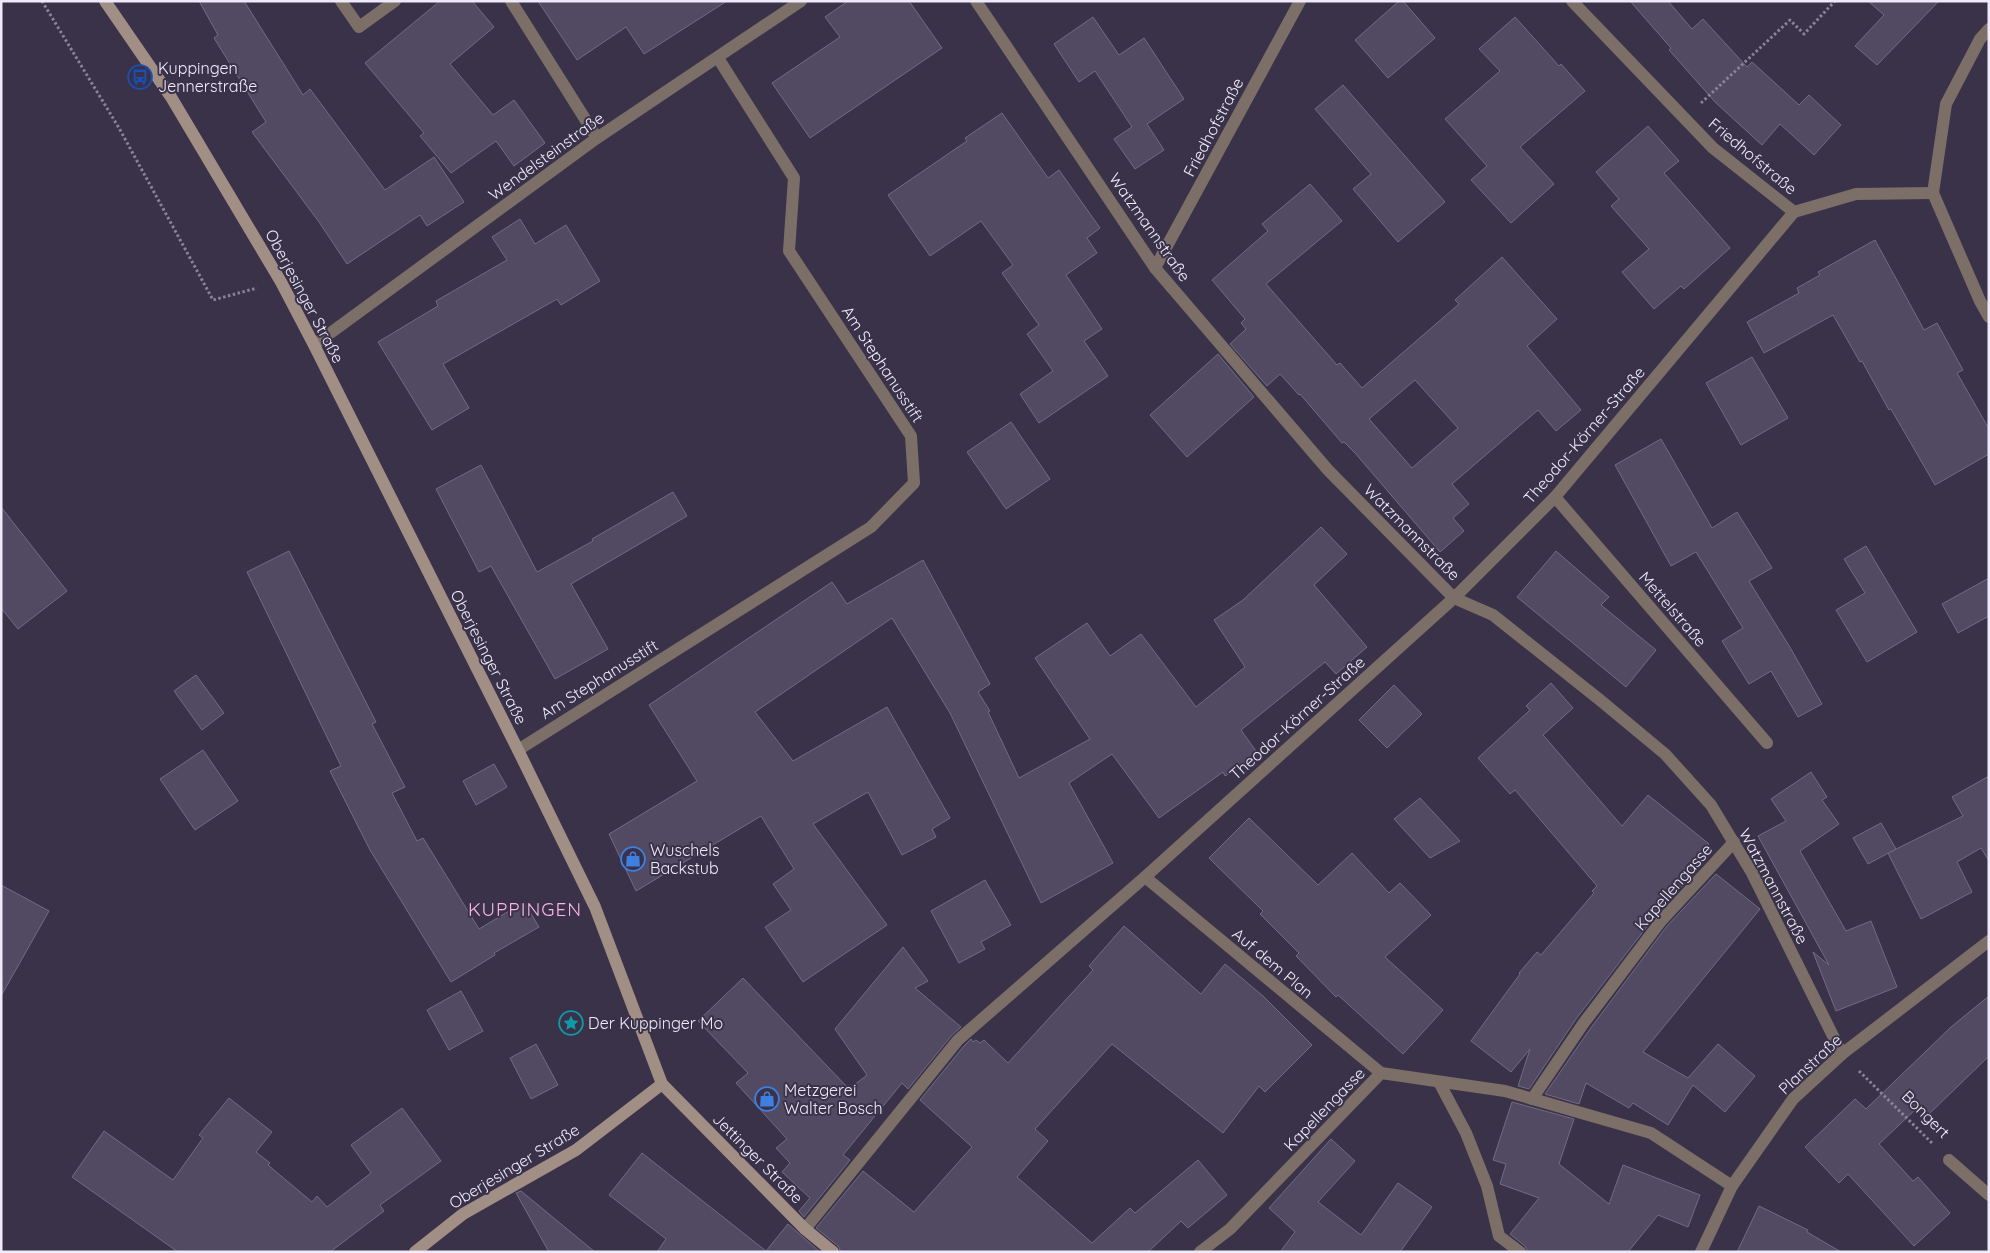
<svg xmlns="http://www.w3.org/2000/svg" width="1990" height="1253" font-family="Quicksand,sans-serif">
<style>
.building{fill:#514a62;stroke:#726b85;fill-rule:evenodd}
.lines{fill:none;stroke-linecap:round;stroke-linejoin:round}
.path{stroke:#8a8497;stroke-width:3;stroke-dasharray:2.5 2.5;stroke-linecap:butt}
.street{stroke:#7b6f68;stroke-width:12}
.secondary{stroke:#a18e84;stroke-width:12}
.labels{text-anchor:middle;stroke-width:4;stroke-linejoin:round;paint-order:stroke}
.poi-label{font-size:16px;fill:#eeeaf9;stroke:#393249;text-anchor:start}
.street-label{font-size:16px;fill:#eeeaf9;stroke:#393249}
.quarter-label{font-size:19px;letter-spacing:1px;fill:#fcb5e3;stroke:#393249}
</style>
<rect width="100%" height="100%" fill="#393249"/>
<g class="building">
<polygon points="199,1 244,1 303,95 310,89 385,190 434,157 464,202 427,226 420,215 347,264 319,222 252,132 266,122 214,38 218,35"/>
<polygon points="440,1 472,1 494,27 450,64 493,115 514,100 545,143 514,166 496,141 451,173 420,136 424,133 365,63"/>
<polygon points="538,1 727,1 644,54 626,27 577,60"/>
<polygon points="848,1 909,1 942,48 810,138 772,83 840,37 825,17"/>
<polygon points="1399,1 1403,1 1435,38 1388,78 1355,40"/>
<polygon points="1630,1 1668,1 1692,29 1703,19 1747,67 1752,62 1799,105 1809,95 1841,125 1814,155 1780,124 1762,145 1715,102 1669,50 1671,48"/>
<polygon points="1868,1 1939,1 1877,65 1855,46 1884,15"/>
<polygon points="1093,17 1119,55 1144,38 1184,99 1147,124 1164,150 1135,169 1114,139 1132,127 1095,71 1079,82 1054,44"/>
<polygon points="1515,17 1559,66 1561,64 1585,91 1520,147 1554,184 1511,223 1471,180 1487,166 1445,119 1500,71 1479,49"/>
<polygon points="1343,85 1445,202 1398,242 1353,189 1371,174 1315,109"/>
<polygon points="1002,113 1048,178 1059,170 1100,228 1087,238 1097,253 1066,275 1102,329 1084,341 1108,376 1039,423 1020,394 1053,371 1027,334 1039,325 1002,273 1013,265 981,221 930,256 888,195 967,141 965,138"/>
<polygon points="1648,126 1679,161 1664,173 1730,248 1684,289 1681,286 1654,309 1622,272 1649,249 1611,206 1619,199 1596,172"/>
<path d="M1310 184 1342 221 1266 284 1337 365 1340 363 1362 388 1459 304 1455 300 1502 257 1557 319 1527 346 1581 410 1556 431 1538 410 1452 484 1469 504 1453 518 1464 531 1440 552 1355 453 1344 442 1342 443 1300 394 1299 395 1280 374 1267 386 1230 344 1246 329 1241 323 1245 319 1212 280 1268 231 1262 224ZM1415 380 1458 428 1412 468 1369 419Z"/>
<polygon points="520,219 535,244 566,225 600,281 561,305 557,299 443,364 469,408 432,430 378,342 438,306 436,301 507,260 492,237"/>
<polygon points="1875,240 1924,330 1937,323 1963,370 1957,373 1989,429 1989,454 1935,485 1891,409 1889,410 1862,361 1860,362 1833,315 1764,353 1747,322 1799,293 1797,288 1820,275 1818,272"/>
<polygon points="1218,354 1254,397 1187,457 1150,415"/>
<polygon points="1752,357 1788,418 1741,445 1706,383"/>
<polygon points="1011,422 1050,479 1006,509 967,452"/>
<polygon points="1661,439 1712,528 1737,512 1772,568 1749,581 1791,649 1822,704 1798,717 1771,671 1749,684 1722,641 1743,628 1696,552 1671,566 1615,465"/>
<polygon points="481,465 537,572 593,541 592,539 673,492 687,516 571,584 608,649 555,679 491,566 479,572 436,489"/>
<polygon points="1,507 67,591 18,629 1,608"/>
<polygon points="1321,527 1347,554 1314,585 1367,647 1336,674 1325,662 1241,730 1258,754 1225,776 1223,772 1159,818 1112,754 1069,783 1113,863 1041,903 950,713 892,618 755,712 793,761 887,707 950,818 932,829 936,837 902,855 868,792 813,824 887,925 803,982 765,927 791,910 773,884 794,869 761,816 636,891 609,834 697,781 649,705 832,582 847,604 923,560 990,684 978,692 990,711 988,712 1019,778 1090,739 1035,658 1087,623 1110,656 1141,634 1196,707 1245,667 1214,620 1243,600"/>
<polygon points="1866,546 1917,632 1867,662 1836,610 1865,593 1844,559"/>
<polygon points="289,551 376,722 372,724 405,787 392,793 417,841 423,838 479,929 524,902 539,927 494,953 495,955 451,982 370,850 330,771 341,766 247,572"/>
<polygon points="1556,551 1609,597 1601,605 1656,650 1626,687 1517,597"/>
<polygon points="1989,578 1989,616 1958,633 1942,604"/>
<polygon points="196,675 224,713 202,730 174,691"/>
<polygon points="1551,683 1573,708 1543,735 1622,826 1648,795 1709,844 1697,859 1703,863 1655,916 1576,1019 1529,1089 1518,1086 1530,1049 1511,1072 1471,1041 1520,974 1519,973 1537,952 1541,955 1594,893 1592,891 1597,886 1515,790 1510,794 1478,758 1530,710 1526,706"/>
<polygon points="1394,685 1422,714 1387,748 1359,720"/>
<polygon points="203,750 238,801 195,830 160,779"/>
<polygon points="494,764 507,787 476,805 463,781"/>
<polygon points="1811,772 1827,797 1822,800 1839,824 1800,851 1846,931 1871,921 1897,987 1836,1011 1813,952 1829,965 1758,836 1786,821 1771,799"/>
<polygon points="1989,776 1989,861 1981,848 1957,862 1972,892 1921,919 1888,853 1963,816 1952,797"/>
<polygon points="1420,798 1460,841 1430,858 1394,819"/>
<polygon points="1249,818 1318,885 1352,853 1389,893 1400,883 1431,915 1385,957 1443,1010 1403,1054 1338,995 1336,997 1296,956 1299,953 1260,914 1263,911 1209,858"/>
<polygon points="1881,823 1896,849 1868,864 1853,838"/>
<polygon points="1716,874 1760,909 1643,1052 1688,1078 1718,1044 1755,1076 1725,1112 1693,1085 1668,1125 1633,1103 1629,1108 1586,1083 1579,1104 1545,1094 1590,1029 1667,926"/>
<polygon points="985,880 1011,925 981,942 985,949 959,963 931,911"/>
<polygon points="1,885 49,911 1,996"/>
<polygon points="1124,926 1201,994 1225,964 1263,996 1312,1045 1265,1092 1259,1086 1223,1133 1112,1044 1035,1129 1048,1141 1017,1177 1092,1243 1130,1208 1135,1213 1198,1160 1227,1195 1188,1228 1181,1221 1148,1252 841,1252 838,1246 816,1228 863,1171 914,1212 972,1147 920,1100 964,1046 971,1039 973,1042 976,1040 980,1043 984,1040 1008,1063 1093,970 1089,966"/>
<polygon points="903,947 928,981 915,988 961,1027 952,1035 908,1089 902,1083 843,1155 850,1160 804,1217 799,1211 810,1198 782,1172 790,1163 776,1148 787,1139 736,1083 748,1073 698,1021 743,978 849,1089 867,1075 835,1029"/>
<polygon points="461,991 483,1031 449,1050 427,1010"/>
<polygon points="1989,996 1989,1056 1927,1116 1918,1107 1879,1144 1913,1181 1918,1177 1950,1213 1914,1246 1848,1174 1839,1183 1805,1147 1855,1099 1866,1109 1951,1027"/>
<polygon points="536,1044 558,1085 531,1099 510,1058"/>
<polygon points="229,1098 272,1132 256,1152 270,1163 268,1165 312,1202 317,1196 327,1207 371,1173 351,1145 402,1108 441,1161 380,1205 384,1211 330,1252 178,1252 72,1177 104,1131 173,1180 203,1138 199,1135"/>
<polygon points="1512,1102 1574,1119 1559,1164 1609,1204 1623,1165 1700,1195 1688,1227 1658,1215 1628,1252 1528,1252 1525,1246 1510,1234 1539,1198 1500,1184 1506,1164 1493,1160"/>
<polygon points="1331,1139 1355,1161 1318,1202 1361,1235 1398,1183 1432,1207 1400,1252 1280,1252 1295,1232 1269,1208"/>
<polygon points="642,1153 766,1251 788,1224 820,1252 657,1252 666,1239 609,1195"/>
<polygon points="521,1191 595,1252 549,1252 516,1193"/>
<polygon points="1759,1206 1808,1230 1807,1232 1841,1252 1737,1252"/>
</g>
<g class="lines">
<g class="path">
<polyline points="42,1 119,128 213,300 257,288"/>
<polyline points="1701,103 1790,20 1804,34 1835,1"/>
<polyline points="1859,1071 1933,1144"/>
</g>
<g class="street">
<polyline points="341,1 359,27 395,1"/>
<polyline points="511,1 597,138"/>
<polyline points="976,1 1155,268 1328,470 1454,598 1493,615 1600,700 1665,754 1711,805 1752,873 1842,1054"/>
<polyline points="1572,1 1713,148 1794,212 1856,194 1933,193"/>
<polyline points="1989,29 1980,39 1946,104 1933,193 1980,301 1989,317"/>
<polyline points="1155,268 1300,1"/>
<polyline points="314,345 597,138 801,1"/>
<polyline points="1555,497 1767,743"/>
<polyline points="518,750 871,527 914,483 911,436 789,251 794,178 718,58"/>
<polyline points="1145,877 1381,1073"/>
<polyline points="1439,1082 1466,1133 1487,1186 1499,1236 1520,1252"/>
<polyline points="1532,1099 1583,1024 1661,921 1734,842"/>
<polyline points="1949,1160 1989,1195"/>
<polyline points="805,1229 958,1040 1145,877 1454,598 1555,497 1794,212"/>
<polyline points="1200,1252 1230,1229 1381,1073 1505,1091 1651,1133 1732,1186"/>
<polyline points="1701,1252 1732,1186 1793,1099 1842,1054 1989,941"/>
</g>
<g class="secondary">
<polyline points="105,1 171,97 281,282 314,345 518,750 595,907 662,1084 805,1229 833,1252"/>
<polyline points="415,1252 463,1214 576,1150 662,1084"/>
</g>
</g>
<defs>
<g id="bus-ring" transform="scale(1.25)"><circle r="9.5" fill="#393249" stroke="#1a4fb4" stroke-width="1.5"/><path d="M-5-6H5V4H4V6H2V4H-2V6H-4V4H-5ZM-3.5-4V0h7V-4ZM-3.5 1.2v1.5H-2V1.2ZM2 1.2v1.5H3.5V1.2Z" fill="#1a4fb4"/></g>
<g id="shop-ring" transform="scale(1.25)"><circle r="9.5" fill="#393249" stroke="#3f7fe0" stroke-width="1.5"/><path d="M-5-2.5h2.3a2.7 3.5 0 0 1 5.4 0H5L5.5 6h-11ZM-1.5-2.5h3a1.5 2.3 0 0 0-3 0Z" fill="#3f7fe0"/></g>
<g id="sight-ring" transform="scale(1.25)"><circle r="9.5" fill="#393249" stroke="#0f9aa8" stroke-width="1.5"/><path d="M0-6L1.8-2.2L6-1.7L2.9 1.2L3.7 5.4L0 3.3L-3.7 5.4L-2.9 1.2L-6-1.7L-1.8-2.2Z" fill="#0f9aa8"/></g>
</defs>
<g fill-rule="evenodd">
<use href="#bus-ring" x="140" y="77"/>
<use href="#shop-ring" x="633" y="859"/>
<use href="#sight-ring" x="571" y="1023"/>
<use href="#shop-ring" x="767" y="1099"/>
</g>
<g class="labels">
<g class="poi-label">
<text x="158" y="74">Kuppingen<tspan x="158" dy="18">Jennerstraße</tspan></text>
<text x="650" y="856">Wuschels<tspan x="650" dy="18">Backstub</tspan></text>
<text x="588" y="1029">Der Kuppinger Mo</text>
<text x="784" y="1096">Metzgerei<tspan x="784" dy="18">Walter Bosch</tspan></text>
</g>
<g class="street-label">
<text transform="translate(1213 127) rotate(-62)" y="6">Friedhofstraße</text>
<text transform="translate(546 156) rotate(-36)" y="6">Wendelsteinstraße</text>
<text transform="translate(1753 156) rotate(40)" y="6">Friedhofstraße</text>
<text transform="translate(1150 227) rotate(55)" y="6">Watzmannstraße</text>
<text transform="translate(305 296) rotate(62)" y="6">Oberjesinger Straße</text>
<text transform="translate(883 364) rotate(57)" y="6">Am Stephanusstift</text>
<text transform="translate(1584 435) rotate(-49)" y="6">Theodor-Körner-Straße</text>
<text transform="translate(1412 532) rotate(45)" y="6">Watzmannstraße</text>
<text transform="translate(1673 609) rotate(49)" y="6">Mettelstraße</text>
<text transform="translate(489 657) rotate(63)" y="6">Oberjesinger Straße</text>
<text transform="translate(599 679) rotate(-32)" y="6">Am Stephanusstift</text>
<text transform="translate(1297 718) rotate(-42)" y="6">Theodor-Körner-Straße</text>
<text transform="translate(1774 886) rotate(62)" y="6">Watzmannstraße</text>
<text transform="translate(1673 887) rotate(-49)" y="6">Kapellengasse</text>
<text transform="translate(1273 963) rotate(40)" y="6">Auf dem Plan</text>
<text transform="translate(1810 1064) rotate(-43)" y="6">Planstraße</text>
<text transform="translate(1324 1109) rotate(-46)" y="6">Kapellengasse</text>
<text transform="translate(1926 1114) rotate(45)" y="6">Bongert</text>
<text transform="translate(758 1158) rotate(45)" y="6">Jettinger Straße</text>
<text transform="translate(514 1166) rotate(-31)" y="6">Oberjesinger Straße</text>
</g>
<g class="quarter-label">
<text x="525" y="916">KUPPINGEN</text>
</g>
</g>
<rect width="1990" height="1253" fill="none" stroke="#eeeaf9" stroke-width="5"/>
</svg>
